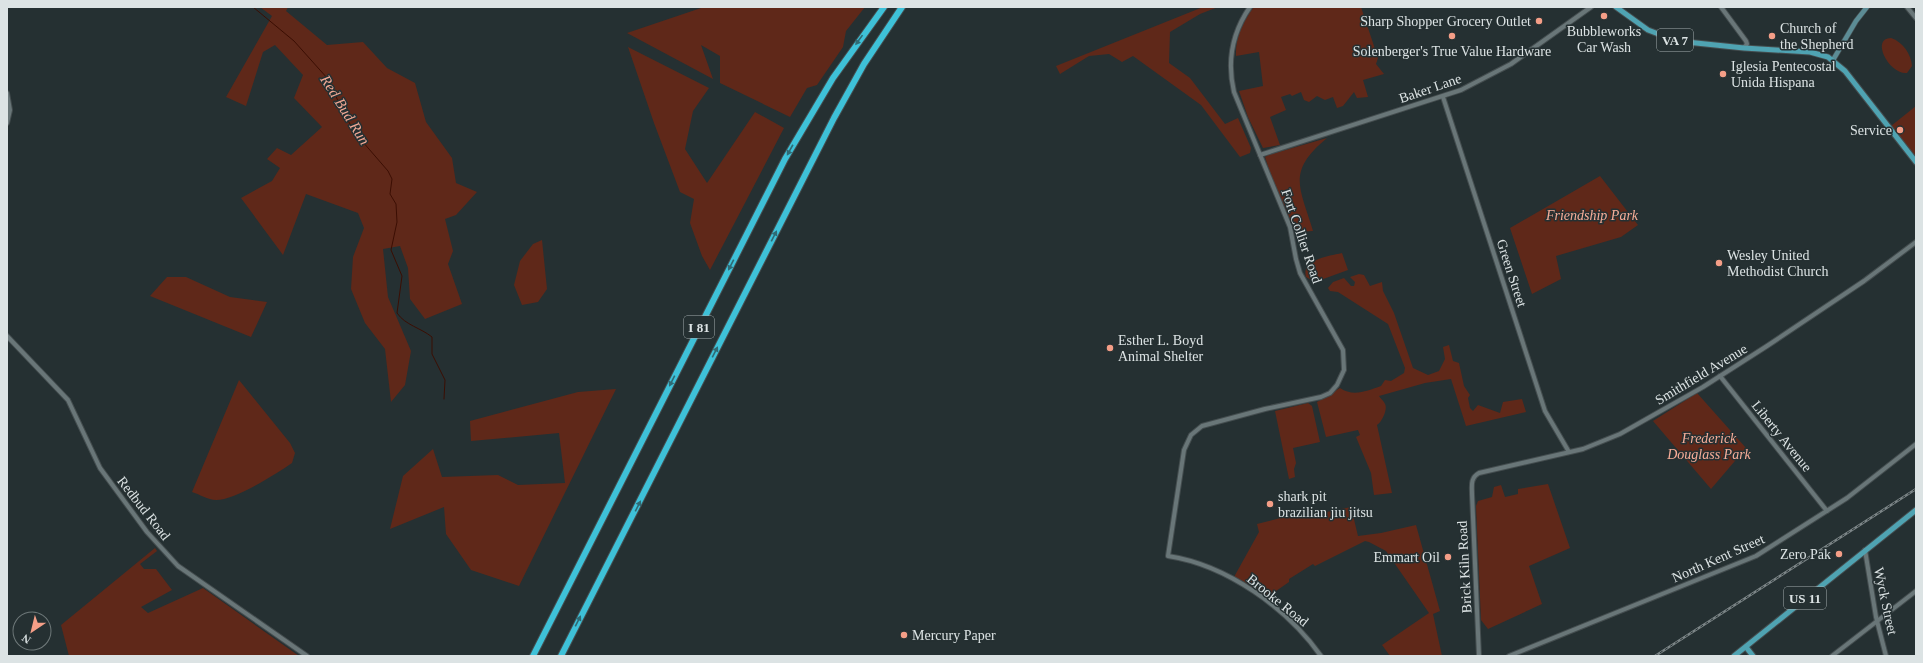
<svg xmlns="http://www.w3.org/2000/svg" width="1923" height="663" font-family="Georgia,serif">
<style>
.green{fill:#5f2819}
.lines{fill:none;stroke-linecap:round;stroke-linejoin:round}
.stream{stroke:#3b0e03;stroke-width:1}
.tertiary-casing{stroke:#444d4f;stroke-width:6}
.secondary-casing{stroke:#444d4f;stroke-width:6}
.primary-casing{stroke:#444d4f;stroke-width:7}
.motorway-casing{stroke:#444d4f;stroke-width:8}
.tertiary{stroke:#697678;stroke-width:4}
.secondary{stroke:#5c8c95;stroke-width:4.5}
.primary{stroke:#4fa3b2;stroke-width:5}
.motorway{stroke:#3ec1d8;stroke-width:6}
.rail-casing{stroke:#7c8587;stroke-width:2.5}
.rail{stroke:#253032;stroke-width:1;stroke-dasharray:3;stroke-linecap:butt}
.oneway{fill:#2f6a74}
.poi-dot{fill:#f49e87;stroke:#253032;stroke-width:1.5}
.labels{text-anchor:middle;stroke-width:3;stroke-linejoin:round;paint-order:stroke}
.shield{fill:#253032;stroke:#a5adaf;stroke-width:1}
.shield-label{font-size:13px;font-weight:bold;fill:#dce3e4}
.poi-label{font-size:14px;fill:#dce3e4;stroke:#253032;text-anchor:start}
.street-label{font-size:14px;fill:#dce3e4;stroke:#253032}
.park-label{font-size:14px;font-style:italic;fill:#f7ad98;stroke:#253032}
.water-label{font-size:15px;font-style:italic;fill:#f3a995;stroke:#253032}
</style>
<rect width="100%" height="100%" fill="#253032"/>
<g class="green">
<polygon points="260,7 288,7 286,11 327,45 363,42 387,68 415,83 426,122 452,158 456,183 477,192 456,215 445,219 453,251 448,264 462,304 425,319 410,299 408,268 400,246 383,249 388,297 411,351 405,385 391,402 385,349 365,323 351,289 353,257 364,228 358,213 306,194 283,255 241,198 272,181 280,168 267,159 277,148 291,155 322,127 294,98 303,75 275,45 263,52 246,106 226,97 272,16"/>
<polygon points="704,7 865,7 846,31 843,47 817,85 807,88 790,117 720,83 720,56 701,45 713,79 627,33"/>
<polygon points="1203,7 1218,7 1200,14 1170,32 1169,63 1190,78 1225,124 1238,118 1251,148 1250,153 1240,157 1201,105 1133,56 1122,62 1109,54 1089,56 1060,74 1056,66"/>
<path d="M1254 7H1361L1378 58 1376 64 1384 74 1363 80 1368 97 1357 98 1354 92 1343 106 1337 108 1333 97 1325 100 1317 96 1309 102 1304 100 1301 92 1292 96 1290 94 1281 97 1286 110 1270 117 1280 145 1263 148 1248 117 1239 91 1263 86 1259 52 1236 56C1235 38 1243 21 1254 7Z"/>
<path d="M1891 38C1903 42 1911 54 1912 66L1907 73C1889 75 1870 38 1891 38Z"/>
<polygon points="628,47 709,88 693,111 685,149 707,183 755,112 784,128 710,270 702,256 690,223 694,199 680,192 654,123"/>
<polygon points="1916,106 1916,157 1891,126"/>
<path d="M1327 138C1286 172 1300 187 1313 231L1296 232 1272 179 1265 157 1268 155Z"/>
<polygon points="1600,176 1638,225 1621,237 1556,256 1561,279 1532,294 1510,228"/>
<polygon points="542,240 547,289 538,302 522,305 514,285 520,261 533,244"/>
<path d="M1342 253 1348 270 1315 282 1306 277C1301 259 1330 256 1342 253Z"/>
<path d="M1359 274 1364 275 1370 286 1382 282 1383 291 1394 313 1413 368 1428 375 1439 371 1445 359 1443 347 1449 345 1453 361 1459 363 1464 386 1470 395 1468 398 1470 408 1473 411 1478 405 1500 413 1503 402 1522 399 1526 412 1466 426 1451 379 1425 383 1379 396C1380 398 1384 401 1385 404 1388 409 1382 422 1377 425L1392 493 1374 495 1371 473 1356 437 1360 435 1358 430 1326 437 1317 402 1340 388C1353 397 1367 391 1381 386L1385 380 1391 381 1404 373 1405 368 1388 324 1338 292 1330 291 1328 288 1333 282 1344 278 1351 286H1354L1355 282 1350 277Z"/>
<polygon points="167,277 186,277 230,297 267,302 251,337 150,296"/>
<path d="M239 380 290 443 295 453 292 463C276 474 235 500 216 500 208 500 199 494 192 492Z"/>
<polygon points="616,389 519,586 471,570 446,534 444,507 390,529 403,476 433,449 442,477 498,475 518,485 565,483 559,433 471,441 470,421 578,392"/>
<polygon points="1697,393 1746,448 1711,489 1653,421"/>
<polygon points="1308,403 1312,406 1320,442 1293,448 1296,463 1294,469 1295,477 1289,479 1275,411"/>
<polygon points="1548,484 1570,548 1529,566 1542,604 1488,629 1481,620 1476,506 1478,501 1492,497 1494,487 1501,485 1505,497 1518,494 1518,489"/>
<polygon points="1351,507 1358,536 1381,533 1416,525 1440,611 1433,614 1442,656 1390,656 1382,645 1429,613 1386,551 1369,542 1365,541 1315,566 1313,564 1289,579 1289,582 1266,598 1234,577 1259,532 1257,524 1292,515 1302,517"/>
<polygon points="155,548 157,551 140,564 144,569 156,569 172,590 141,607 148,613 203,588 299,656 69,656 61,625"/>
</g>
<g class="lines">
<path class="stream" d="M253 7 294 41 328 79 344 114 356 134 388 171 392 179 390 194 396 204 397 222 391 250 402 276 397 313C405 325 421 328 432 337V354L445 380 444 399"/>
<g class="tertiary-casing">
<g id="tertiary">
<path d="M1250 7C1232 33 1227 62 1234 92L1290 227 1296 259 1300 273 1343 350 1344 370 1337 385 1330 393 1321 397 1265 409 1202 426 1191 435 1184 450 1168 556C1227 565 1287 608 1321 656"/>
<polyline points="1721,7 1746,41 1747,44 1744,48"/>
<polyline points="1907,7 1916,18"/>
<polyline points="7,93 10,110 7,123"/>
<polyline points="1443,97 1545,411 1569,452"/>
<polyline points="1260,155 1461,90 1511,64 1591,7"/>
<polyline points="7,336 68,400 100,468 147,532 178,566 307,656"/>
<polyline points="1720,376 1827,511"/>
<polyline points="1865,550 1876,617 1886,656"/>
<path d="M1479 656 1472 494C1472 486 1470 478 1479 473L1583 449 1620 434 1703 387 1767 346 1864 281 1916 242"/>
<polyline points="1509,656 1756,556 1847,498 1916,444"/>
<polyline points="1832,656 1916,591"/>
</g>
</g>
<g class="secondary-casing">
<polyline id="secondary" points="1833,60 1856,21 1867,7"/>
</g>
<g class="primary-casing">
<g id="primary">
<polyline points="1616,7 1648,30 1677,41 1744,48 1810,52 1828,57 1845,71 1916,162"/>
<polyline points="1746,647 1753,656"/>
<polyline points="1734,656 1916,510"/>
</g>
</g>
<g class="motorway-casing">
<g id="motorway">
<polyline points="533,656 785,159 833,78 884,7"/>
<polyline points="561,656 834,118 864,64 902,7"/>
</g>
</g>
<use href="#tertiary" class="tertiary"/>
<use href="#secondary" class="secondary"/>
<use href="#primary" class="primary"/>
<use href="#motorway" class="motorway"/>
<g class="rail-casing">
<polyline id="rail" points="1655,656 1916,489"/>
</g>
<use href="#rail" class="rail"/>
</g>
<defs><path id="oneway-solid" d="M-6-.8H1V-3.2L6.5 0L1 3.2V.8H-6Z"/></defs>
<g class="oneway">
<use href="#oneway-solid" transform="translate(859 40) rotate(126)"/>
<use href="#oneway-solid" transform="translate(790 150) rotate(119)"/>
<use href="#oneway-solid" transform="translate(774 236) rotate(-63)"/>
<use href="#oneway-solid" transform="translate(731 265) rotate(117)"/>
<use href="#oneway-solid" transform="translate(715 352) rotate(-63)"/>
<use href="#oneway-solid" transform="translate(672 381) rotate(117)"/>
<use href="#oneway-solid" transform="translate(638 506) rotate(-63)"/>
<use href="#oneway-solid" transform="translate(578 621) rotate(-63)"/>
</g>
<g class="poi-dot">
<circle cx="1604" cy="16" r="4"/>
<circle cx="1539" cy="21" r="4"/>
<circle cx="1452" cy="36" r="4"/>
<circle cx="1772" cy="36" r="4"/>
<circle cx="1723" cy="74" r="4"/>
<circle cx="1900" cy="130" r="4"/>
<circle cx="1719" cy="263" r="4"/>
<circle cx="1110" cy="348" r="4"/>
<circle cx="1270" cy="504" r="4"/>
<circle cx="1839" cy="554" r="4"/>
<circle cx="1448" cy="557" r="4"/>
<circle cx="904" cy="635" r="4"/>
</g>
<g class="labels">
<g class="shield">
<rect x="1657" y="29" width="36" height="22" rx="3"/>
<rect x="684" y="316" width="30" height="22" rx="3"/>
<rect x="1784" y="587" width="42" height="22" rx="3"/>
</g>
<g class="shield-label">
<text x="1675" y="45">VA 7</text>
<text x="699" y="332">I 81</text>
<text x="1805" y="603">US 11</text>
</g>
<g class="poi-label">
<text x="1531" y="26" text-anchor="end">Sharp Shopper Grocery Outlet</text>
<text x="1780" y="33">Church of<tspan x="1780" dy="16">the Shepherd</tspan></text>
<text x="1604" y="36" text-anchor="middle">Bubbleworks<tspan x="1604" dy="16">Car Wash</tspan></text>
<text x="1452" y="56" text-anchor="middle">Solenberger's True Value Hardware</text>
<text x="1731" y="71">Iglesia Pentecostal<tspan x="1731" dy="16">Unida Hispana</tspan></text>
<text x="1892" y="135" text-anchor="end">Service</text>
<text x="1727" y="260">Wesley United<tspan x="1727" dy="16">Methodist Church</tspan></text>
<text x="1118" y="345">Esther L. Boyd<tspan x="1118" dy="16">Animal Shelter</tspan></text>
<text x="1278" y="501">shark pit<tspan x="1278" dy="16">brazilian jiu jitsu</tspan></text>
<text x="1831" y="559" text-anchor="end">Zero Pak</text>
<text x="1440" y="562" text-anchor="end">Emmart Oil</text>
<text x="912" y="640">Mercury Paper</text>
</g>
<g class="street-label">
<text transform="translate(1430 88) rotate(-19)" y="5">Baker Lane</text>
<text transform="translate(1302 236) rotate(71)" y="5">Fort Collier Road</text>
<text transform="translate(1512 273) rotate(72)" y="5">Green Street</text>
<text transform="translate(1701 374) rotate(-31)" y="5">Smithfield Avenue</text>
<text transform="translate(1782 436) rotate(51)" y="5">Liberty Avenue</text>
<text transform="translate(144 508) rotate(52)" y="5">Redbud Road</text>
<text transform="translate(1718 558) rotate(-24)" y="5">North Kent Street</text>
<text transform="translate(1464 567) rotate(-93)" y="5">Brick Kiln Road</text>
<text transform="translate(1278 600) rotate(39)" y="5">Brooke Road</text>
<text transform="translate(1886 601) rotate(78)" y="5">Wyck Street</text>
</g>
<g class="park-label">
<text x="1592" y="220">Friendship Park</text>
<text x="1709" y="443">Frederick<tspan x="1709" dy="16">Douglass Park</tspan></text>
</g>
<g class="water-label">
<text transform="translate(345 110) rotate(58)" y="5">Red Bud Run</text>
</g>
</g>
<rect width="1923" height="663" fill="none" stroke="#dce3e4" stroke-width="16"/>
<g transform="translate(32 631) rotate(215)"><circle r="19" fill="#253032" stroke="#6e7879"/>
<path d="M0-3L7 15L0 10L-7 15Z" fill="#f49e87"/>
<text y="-6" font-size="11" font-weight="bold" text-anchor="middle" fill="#dce3e4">N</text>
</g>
</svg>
